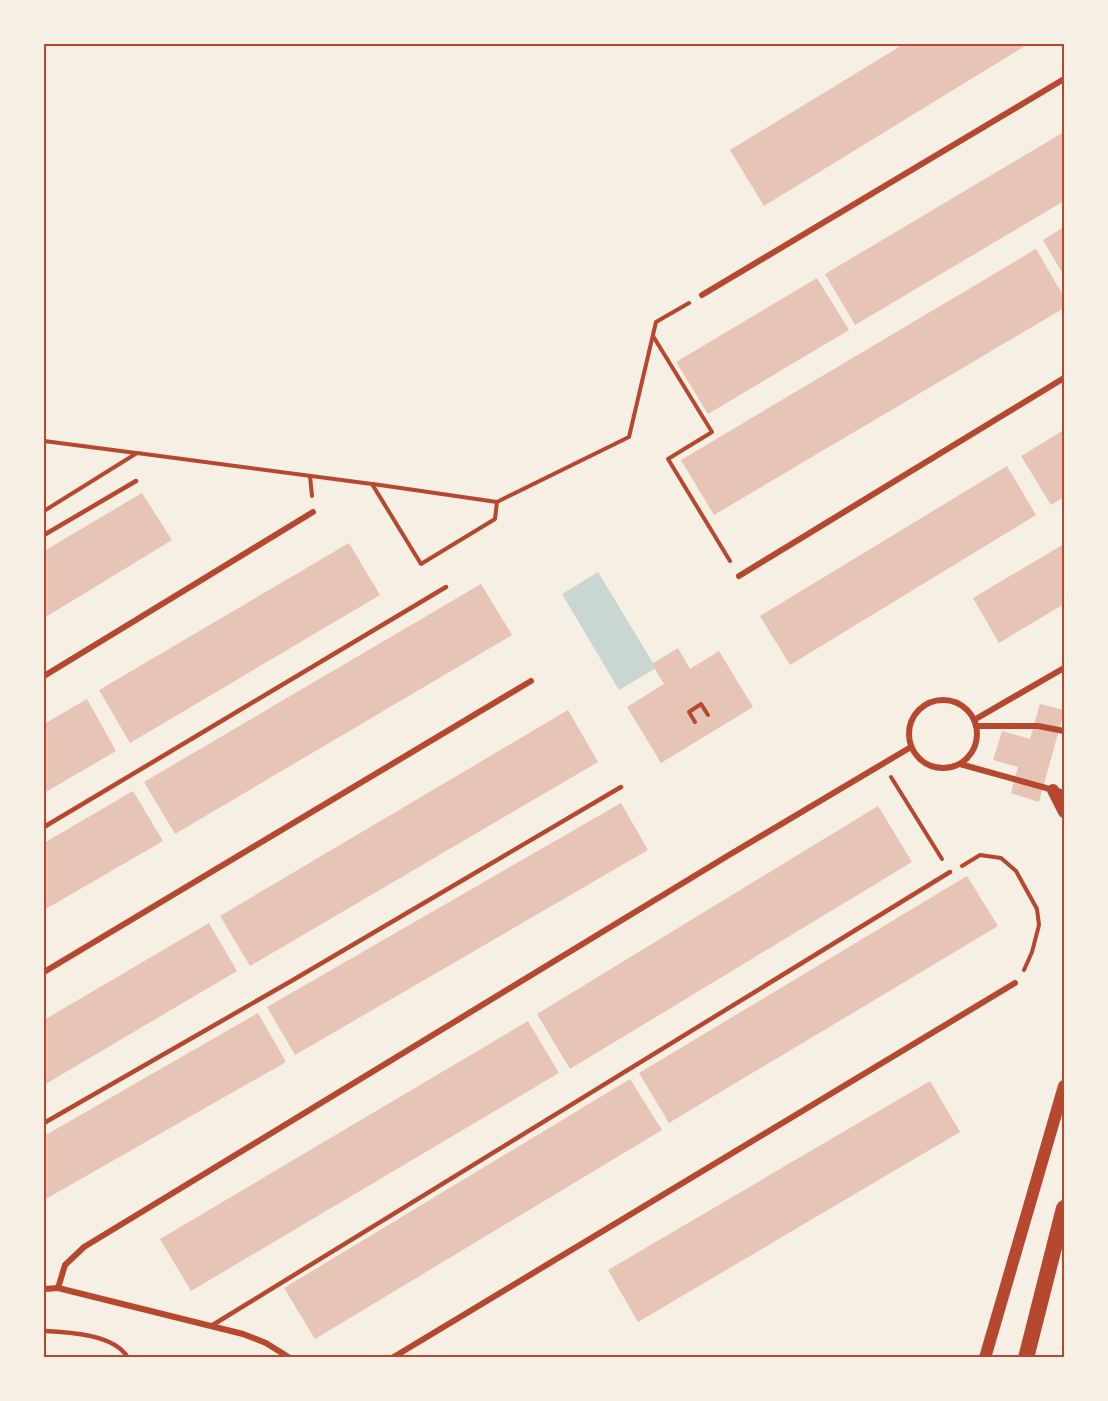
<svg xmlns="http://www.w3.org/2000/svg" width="1108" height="1401" font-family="'IBM Plex Sans',sans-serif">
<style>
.water{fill:#c9d6d2}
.building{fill:#e6c5b7}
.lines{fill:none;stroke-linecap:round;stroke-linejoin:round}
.path{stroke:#b5482f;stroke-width:4}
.service{stroke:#b5482f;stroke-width:4.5}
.minor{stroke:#b5482f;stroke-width:6}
.secondary{stroke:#b5482f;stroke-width:12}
.trunk{stroke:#b5482f;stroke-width:16}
.neatline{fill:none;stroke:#b5482f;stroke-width:2}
</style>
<rect width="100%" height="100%" fill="#f6efe4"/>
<polygon class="water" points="598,572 656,668 619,690 562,594"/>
<g class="building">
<polygon points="904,44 1023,44 1025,46 764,206 730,150"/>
<polygon points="1064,132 1064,201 855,325 825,274"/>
<polygon points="1064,227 1064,276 1043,240"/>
<polygon points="1036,249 1064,297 1064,308 714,515 681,460"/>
<polygon points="817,278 849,330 708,414 676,362"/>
<polygon points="1064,430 1064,497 1051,505 1021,456"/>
<polygon points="1007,466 1036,515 790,665 760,616"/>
<polygon points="142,493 172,540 44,618 44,551"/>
<polygon points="349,543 380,595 130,743 99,690"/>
<polygon points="1064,544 1064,604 999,643 973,598"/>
<polygon points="481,584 512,635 175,834 144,782"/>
<polygon points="678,648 690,669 719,651 753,707 661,763 627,707 664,684 652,664"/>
<polygon points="87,699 116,751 44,793 44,724"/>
<polygon points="1040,704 1064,710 1064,712 1039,802 1011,793 1018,767 993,760 1002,731 1030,739"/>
<polygon points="568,710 598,762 250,966 220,916"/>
<polygon points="133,791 163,841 44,910 44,843"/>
<polygon points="621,803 648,850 295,1055 267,1007"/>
<polygon points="878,806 912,862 570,1069 537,1014"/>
<polygon points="967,876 998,926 669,1123 639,1073"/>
<polygon points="209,923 237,971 44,1085 44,1020"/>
<polygon points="258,1013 286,1062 44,1200 44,1136"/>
<polygon points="528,1021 559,1073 191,1291 160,1239"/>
<polygon points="630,1079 662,1130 315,1339 284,1288"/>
<polygon points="930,1081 960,1132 638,1322 608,1270"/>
</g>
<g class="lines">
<g class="path">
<polyline points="653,336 712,432 668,459 730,561"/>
<polyline points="44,441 136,453"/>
<polyline points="310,476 312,496"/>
<polyline points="373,484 497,502"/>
<polyline points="44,511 137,453 372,484 421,564 495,519 497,502 629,437 656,322 689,303"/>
<polyline points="695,722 689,712 701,704 708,715"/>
<polyline points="891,777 942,859"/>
<polyline points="962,866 980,855 1001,858 1016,871 1037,909 1039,925 1032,952 1024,970"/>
</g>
<g class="service">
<polyline points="44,535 136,481"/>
<polyline points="44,827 446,587"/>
<polyline points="44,1123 293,980 621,787"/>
<polyline points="211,1326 950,872"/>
<path d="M44 1331C67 1332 115 1334 128 1358"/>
</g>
<g class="minor">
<polyline points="702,295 1064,79"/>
<polyline points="739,576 1064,378"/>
<polyline points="44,676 313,512"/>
<circle cx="943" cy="734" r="34"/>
<polyline points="974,720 1064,668"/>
<polyline points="976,726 1038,726 1064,731"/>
<polyline points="960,764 1064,793"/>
<polyline points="44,972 531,681"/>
<polyline points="58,1288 65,1265 84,1247 729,855 911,747"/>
<polyline points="44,1289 58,1288 243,1334 266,1343 290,1358"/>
<polyline points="392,1358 1015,983"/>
</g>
<g class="secondary">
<polyline points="1053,790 1064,812"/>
<polyline points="985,1358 1064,1086"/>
</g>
<polyline class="trunk" points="1026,1358 1064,1208"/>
</g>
<rect width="1108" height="1401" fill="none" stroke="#f6efe4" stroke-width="90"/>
<rect x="45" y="45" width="1018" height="1311" class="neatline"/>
</svg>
